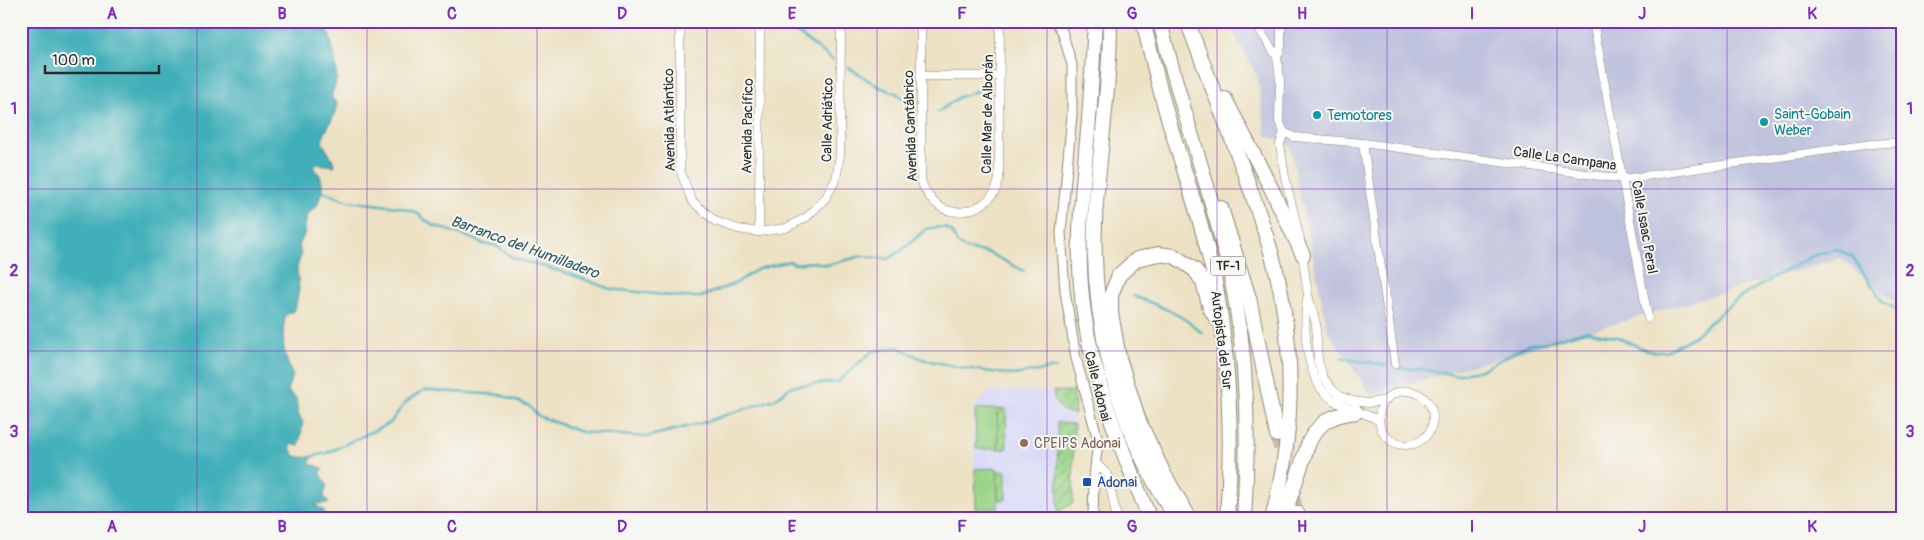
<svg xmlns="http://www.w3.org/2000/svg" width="1924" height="540" font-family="Pangolin,sans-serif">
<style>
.built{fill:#d7d7f8}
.industrial{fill:#bfc2dd}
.garden{fill:url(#garden-furrows);stroke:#627f58}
.pitch{fill:#98d386;stroke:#627f58}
.water{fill:#3fafb9;stroke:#356d72}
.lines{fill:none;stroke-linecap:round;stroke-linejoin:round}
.stream{stroke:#3fafb9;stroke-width:2.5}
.motorway-tunnel{stroke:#c6bda5;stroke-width:14;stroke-dasharray:14 7;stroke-linecap:butt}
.minor-casing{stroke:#8c8677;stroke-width:9}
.tertiary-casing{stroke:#8c8677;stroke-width:11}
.motorway-casing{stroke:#8c8677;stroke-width:16}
.minor{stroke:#fff;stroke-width:8}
.tertiary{stroke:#fff;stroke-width:9}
.motorway{stroke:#fff;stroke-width:14}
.grid{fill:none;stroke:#7b2cbf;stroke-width:1;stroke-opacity:0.55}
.culture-dot{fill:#0f9aa8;stroke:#f6f6f2;stroke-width:2}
.education-dot{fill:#8d6e63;stroke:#f6f6f2;stroke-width:2}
.transit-dot{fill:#1a4fb4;stroke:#f6f6f2;stroke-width:2}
.labels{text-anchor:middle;stroke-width:4;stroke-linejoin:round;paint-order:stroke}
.shield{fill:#f6f6f2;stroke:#686867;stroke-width:1}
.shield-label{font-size:12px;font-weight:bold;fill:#2b2b2b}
.street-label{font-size:14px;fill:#2b2b2b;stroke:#f6f6f2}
.culture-label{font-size:14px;fill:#0d838f;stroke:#f6f6f2;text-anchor:start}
.education-label{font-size:14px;fill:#785e54;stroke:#f6f6f2;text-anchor:start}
.transit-label{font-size:14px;fill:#164399;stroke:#f6f6f2;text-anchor:start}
.water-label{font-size:15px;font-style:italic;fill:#32595d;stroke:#f6f6f2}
.neatline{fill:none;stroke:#7b2cbf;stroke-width:2}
.grid-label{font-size:16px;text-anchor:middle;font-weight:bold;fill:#7b2cbf}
</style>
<defs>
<pattern id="garden-furrows" width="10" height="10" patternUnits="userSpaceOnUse" patternTransform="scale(1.25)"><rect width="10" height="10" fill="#98d386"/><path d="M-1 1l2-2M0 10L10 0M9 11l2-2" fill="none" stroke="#83b574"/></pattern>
</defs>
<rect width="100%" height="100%" fill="#f6f6f2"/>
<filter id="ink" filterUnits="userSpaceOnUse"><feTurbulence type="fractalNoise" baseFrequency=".02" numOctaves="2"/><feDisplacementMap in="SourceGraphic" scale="10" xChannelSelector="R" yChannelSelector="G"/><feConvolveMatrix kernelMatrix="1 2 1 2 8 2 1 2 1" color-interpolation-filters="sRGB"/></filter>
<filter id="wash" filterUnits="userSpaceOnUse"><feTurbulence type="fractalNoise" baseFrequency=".0096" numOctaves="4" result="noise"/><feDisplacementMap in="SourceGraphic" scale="20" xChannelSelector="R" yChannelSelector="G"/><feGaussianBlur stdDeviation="1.12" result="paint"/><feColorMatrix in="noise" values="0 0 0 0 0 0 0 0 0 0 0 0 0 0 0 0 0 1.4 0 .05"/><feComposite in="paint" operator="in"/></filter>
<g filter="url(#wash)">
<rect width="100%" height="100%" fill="#ede1c3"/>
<polygon class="built" points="989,391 1074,391 1073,503 1063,509 1055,519 1003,519 997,510 975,509 973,409"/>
<polygon class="industrial" points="1228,21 1903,21 1903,306 1900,307 1840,258 1371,395 1328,331 1290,146 1266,135 1257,76"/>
<g class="garden">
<path d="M1053 391H1074L1075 414C1060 412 1055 406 1053 391Z"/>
<polygon points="997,409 1006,409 1007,449 998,449"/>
<polygon points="1057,422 1074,424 1073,503 1063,509 1058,515"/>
<polygon points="997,471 1006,471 1006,500 998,500"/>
</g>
<g class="pitch">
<polygon points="975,409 997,409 998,449 976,449"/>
<polygon points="997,468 998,508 976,509 975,469"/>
</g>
<path class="water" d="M21 21H325C331 41 343 76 332 93V98L337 103C336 118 325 128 322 142L334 162 335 166 317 164 313 167 320 175 322 183V191L317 206 307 215 304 235 299 246 301 255 297 268 299 289 295 310 286 315C280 335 284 358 293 376L288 387 289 393 296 398 298 412 303 423 299 446 290 444C291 458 300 459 313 456L309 464 318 466 323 469 320 472 327 485 324 496 329 503 314 504 323 510 326 515 324 519H21Z"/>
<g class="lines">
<g class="stream">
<polyline points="767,22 784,23 833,60"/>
<polyline points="848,67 879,87 896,93 914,106"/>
<polyline points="938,112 959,97 983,89"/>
<polyline points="322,191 348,201 398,207 415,212 432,225 466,236 484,244 495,245 513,258 570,274 610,289 682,297 701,297 736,283 758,269 790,261 794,264 814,262 827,265 862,256 888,259 901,251 926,229 938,227 945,228 952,232 957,243 966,249 989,253 1024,271"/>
<path d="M1133 296C1158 305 1182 314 1202 333"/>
<polyline points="1342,358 1385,365"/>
<polyline points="1401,368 1421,369 1455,375 1481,370 1530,344 1547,342 1585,331 1617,337 1648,351 1665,352 1693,337 1727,307 1747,293 1810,257 1835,249 1852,256 1883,302 1903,313"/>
<polyline points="313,456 327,453 390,423 405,403 424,390 501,395 529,406 538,416 581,432 646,437 702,423 775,399 792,386 838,382 871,352 898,347 922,359 963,368 1013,375 1056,368"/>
</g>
</g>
</g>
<g filter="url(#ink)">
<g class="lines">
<polyline class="motorway-tunnel" points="1277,435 1297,513"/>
<g class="minor-casing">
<g id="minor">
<polyline points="680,21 680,170 692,201 715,221 738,229 759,232 786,228 807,217 825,199 836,179 840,155 841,21"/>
<path d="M921 21V181C925 191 930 200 939 206 956 218 982 210 994 193 996 189 998 183 999 179L1000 21"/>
<polyline points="1254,21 1277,57"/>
<polyline points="1281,21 1281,47 1277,57 1280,79 1279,121 1284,132"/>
<polyline points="1593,21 1648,318"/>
<polyline points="920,76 999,76"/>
<polyline points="1284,132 1294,137 1363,143 1623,179 1872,144 1903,142"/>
<polyline points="1284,132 1280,144 1285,177 1300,239"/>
<polyline points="1363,143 1395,364"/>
<polyline points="759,232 760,21"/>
<polyline points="1302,253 1308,295 1316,324 1318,361 1323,377 1331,388 1340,396 1353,401 1368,403 1386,400"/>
<path d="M1307 299C1303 329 1305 382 1333 400 1347 410 1365 412 1379 421"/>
<circle cx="1406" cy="418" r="27"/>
<polyline points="1096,463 1108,475 1116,514"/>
</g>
</g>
<g class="tertiary-casing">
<polyline id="tertiary" points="1055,21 1062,31 1072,65 1072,115 1061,232 1065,291 1076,358 1098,440 1094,478 1093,519"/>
</g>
<g class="motorway-casing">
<g id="motorway">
<path d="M1095 21C1093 58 1091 95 1088 131 1082 192 1075 252 1084 313 1094 385 1123 452 1150 519"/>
<path d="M1110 21C1110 82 1101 142 1096 202 1088 312 1115 427 1177 519"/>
<path d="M1143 21C1151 54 1159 88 1169 121 1184 172 1203 224 1214 277 1230 359 1233 436 1227 519"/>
<path d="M1160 21C1180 108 1212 191 1231 277 1248 358 1249 437 1244 519"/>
<path d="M1187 21C1208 77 1230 132 1250 188 1263 226 1277 264 1283 305 1295 378 1291 447 1272 519"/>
<polyline points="1225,99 1270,186 1303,255"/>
<polyline points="1221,208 1249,298 1277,435"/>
<polyline points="1297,513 1300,519"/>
<polyline points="1190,519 1164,474 1139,421 1119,358 1111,313 1111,295 1119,275 1137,259 1158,254 1174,256 1195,270 1203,282 1210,308 1217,320"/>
<path d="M1283 519 1309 442C1320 420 1333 415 1356 412"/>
</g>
</g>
<use href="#minor" class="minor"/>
<use href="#tertiary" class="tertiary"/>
<use href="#motorway" class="motorway"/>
</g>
</g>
<path class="grid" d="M197 21V519M367 21V519M537 21V519M707 21V519M877 21V519M1047 21V519M1217 21V519M1387 21V519M1557 21V519M1727 21V519M21 189H1903M21 351H1903"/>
<g class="culture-dot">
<circle cx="1317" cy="115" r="5"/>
<circle cx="1764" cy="122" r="5"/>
</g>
<circle class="education-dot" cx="1024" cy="443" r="5"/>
<rect class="transit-dot" x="1082" y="477" width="10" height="10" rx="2.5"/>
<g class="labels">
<rect class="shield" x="1210.5" y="256.5" width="35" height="19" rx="4"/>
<g class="shield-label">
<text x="1228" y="270">TF-1</text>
</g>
<g class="street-label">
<text transform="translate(987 114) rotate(-89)" y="5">Calle Mar de Alborán</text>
<text transform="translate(669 120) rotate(-91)" y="5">Avenida Atlántico</text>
<text transform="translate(827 120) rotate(-89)" y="5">Calle Adriático</text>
<text transform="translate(747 126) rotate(-89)" y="5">Avenida Pacífico</text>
<text transform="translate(910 126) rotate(-92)" y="5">Avenida Cantábrico</text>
<text transform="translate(1565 158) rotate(8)" y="5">Calle La Campana</text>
<text transform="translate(1645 227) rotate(80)" y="5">Calle Isaac Peral</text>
<text transform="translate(1222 340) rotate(83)" y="5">Autopista del Sur</text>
<text transform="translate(1098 386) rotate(76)" y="5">Calle Adonai</text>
</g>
<g class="culture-label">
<text x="1774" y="119">Saint-Gobain<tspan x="1774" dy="16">Weber</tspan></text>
<text x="1327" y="120">Temotores</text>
</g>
<g class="education-label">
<text x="1034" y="448">CPEIPS Adonai</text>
</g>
<g class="transit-label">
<text x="1097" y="487">Adonai</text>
</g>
<g class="water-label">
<text transform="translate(525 247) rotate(20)" y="5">Barranco del Humilladero</text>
</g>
</g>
<rect width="1924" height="540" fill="none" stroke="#f6f6f2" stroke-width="55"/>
<path d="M45 65v8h114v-8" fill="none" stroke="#2b2b2b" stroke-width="2.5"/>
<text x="52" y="65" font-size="15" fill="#2b2b2b" stroke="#f6f6f2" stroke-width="4" paint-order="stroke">100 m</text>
<rect x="28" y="28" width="1868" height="484" class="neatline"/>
<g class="grid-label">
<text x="112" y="19">A</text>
<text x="282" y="19">B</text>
<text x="452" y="19">C</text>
<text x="622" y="19">D</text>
<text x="792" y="19">E</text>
<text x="962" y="19">F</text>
<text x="1132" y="19">G</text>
<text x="1302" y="19">H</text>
<text x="1472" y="19">I</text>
<text x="1642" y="19">J</text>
<text x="1812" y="19">K</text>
<text x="14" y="114">1</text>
<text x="1910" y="114">1</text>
<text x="14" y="276">2</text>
<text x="1910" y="276">2</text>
<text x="14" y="437">3</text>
<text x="1910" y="437">3</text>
<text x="112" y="532">A</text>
<text x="282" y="532">B</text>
<text x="452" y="532">C</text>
<text x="622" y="532">D</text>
<text x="792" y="532">E</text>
<text x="962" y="532">F</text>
<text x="1132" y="532">G</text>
<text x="1302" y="532">H</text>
<text x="1472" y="532">I</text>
<text x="1642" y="532">J</text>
<text x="1812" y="532">K</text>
</g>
</svg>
